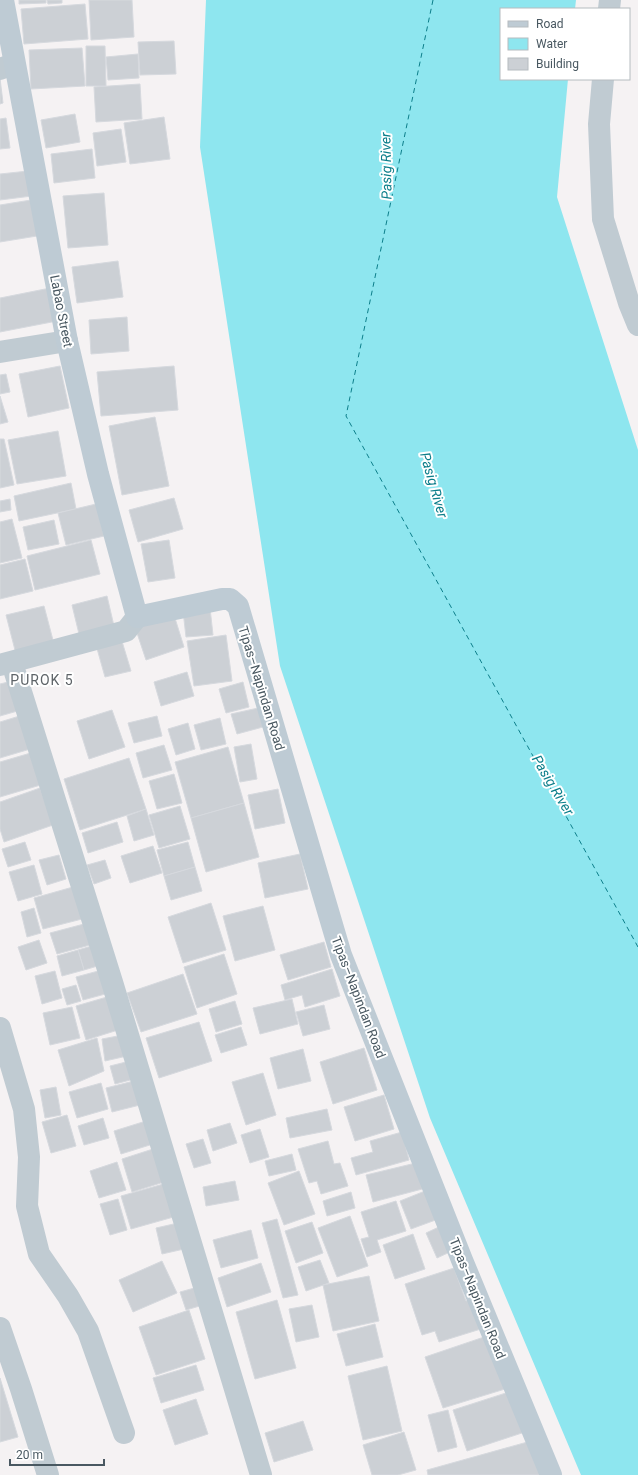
<svg xmlns="http://www.w3.org/2000/svg" width="638" height="1475" font-family="Roboto,sans-serif">
<style>
.water{fill:#8ee6ef}
.lines{fill:none;stroke-linecap:round;stroke-linejoin:round}
.ferry{stroke:#0c7e8a;stroke-width:1;stroke-dasharray:5 4;stroke-linecap:butt}
.building{fill:#ccd0d5;stroke:#d6d9de}
.street{stroke:#c0cbd2;stroke-width:22}
.secondary{stroke:#becbd4;stroke-width:22}
.labels{text-anchor:middle;stroke-width:4;stroke-linejoin:round;paint-order:stroke}
.street-label{font-size:13px;fill:#495861;stroke:#fff}
.water-label{font-size:14px;font-style:italic;fill:#0c7e8a;stroke:#fff}
.neighbourhood-label{font-size:14px;letter-spacing:1px;fill:#5e6468;stroke:#fff}
</style>
<rect width="100%" height="100%" fill="#f5f2f3"/>
<polygon class="water" points="206,0 576,0 575,9 501,9 501,79 568,79 557,197 638,450 638,1475 581,1475 430,1118 280,666 200,147"/>
<g class="lines">
<polyline class="ferry" points="433,0 346,416 638,947"/>
</g>
<g class="building">
<polygon points="19,0 46,0 46,3 19,4"/>
<polygon points="47,0 62,0 62,3 48,4"/>
<polygon points="89,0 132,0 134,37 91,40"/>
<polygon points="85,4 88,39 24,44 21,9"/>
<polygon points="174,41 176,74 140,75 138,42"/>
<polygon points="86,46 105,46 106,86 86,86"/>
<polygon points="82,48 85,86 31,89 29,50"/>
<polygon points="138,54 139,78 108,80 106,57"/>
<polygon points="0,78 3,103 0,104"/>
<polygon points="140,84 142,119 96,122 94,87"/>
<polygon points="75,114 80,142 46,148 41,120"/>
<polygon points="164,117 170,159 130,164 124,123"/>
<polygon points="6,118 10,148 0,149 0,119"/>
<polygon points="121,129 126,162 97,166 93,133"/>
<polygon points="92,149 95,178 54,183 51,154"/>
<polygon points="28,171 32,196 0,200 0,174"/>
<polygon points="104,193 108,245 68,248 63,196"/>
<polygon points="31,200 37,236 0,242 0,205"/>
<polygon points="118,261 123,297 77,303 72,267"/>
<polygon points="50,288 57,321 0,332 0,298"/>
<polygon points="127,317 129,351 91,354 89,320"/>
<polygon points="60,366 69,408 28,417 19,374"/>
<polygon points="174,366 178,410 101,416 97,372"/>
<polygon points="6,374 10,392 0,394 0,375"/>
<polygon points="0,396 8,422 0,424"/>
<polygon points="155,417 169,486 122,495 109,426"/>
<polygon points="58,431 66,476 17,484 8,440"/>
<polygon points="0,439 4,439 14,485 0,488"/>
<polygon points="71,483 76,509 19,521 14,496"/>
<polygon points="174,498 183,529 138,542 129,510"/>
<polygon points="10,499 11,510 0,512 0,501"/>
<polygon points="96,504 104,536 66,545 58,513"/>
<polygon points="12,519 22,558 0,563 0,522"/>
<polygon points="54,520 59,544 28,550 23,527"/>
<polygon points="91,540 100,574 35,590 27,556"/>
<polygon points="169,540 175,578 148,582 141,544"/>
<polygon points="25,559 33,591 0,599 0,565"/>
<polygon points="107,596 114,626 79,634 72,605"/>
<polygon points="44,606 54,644 16,654 6,615"/>
<polygon points="210,608 213,635 186,637 183,611"/>
<polygon points="174,615 184,647 146,660 135,627"/>
<polygon points="226,635 232,681 194,686 187,641"/>
<polygon points="121,638 131,671 105,677 96,645"/>
<polygon points="187,672 194,696 161,706 154,682"/>
<polygon points="12,681 21,710 0,716 0,684"/>
<polygon points="243,682 249,707 226,713 219,689"/>
<polygon points="258,708 263,727 237,734 231,714"/>
<polygon points="112,710 125,747 89,759 77,721"/>
<polygon points="26,714 37,747 0,758 0,722"/>
<polygon points="157,716 162,736 134,743 128,723"/>
<polygon points="220,718 226,744 201,750 194,725"/>
<polygon points="188,723 195,749 176,755 168,729"/>
<polygon points="251,744 257,779 240,782 234,747"/>
<polygon points="164,745 172,770 143,778 136,753"/>
<polygon points="228,747 244,803 191,818 175,762"/>
<polygon points="34,752 44,784 0,797 0,762"/>
<polygon points="129,758 146,809 80,830 64,779"/>
<polygon points="174,774 182,803 157,809 149,781"/>
<polygon points="40,788 53,825 4,842 0,829 0,802"/>
<polygon points="278,789 285,823 255,829 248,795"/>
<polygon points="244,803 259,857 206,872 191,818"/>
<polygon points="180,806 190,839 159,848 149,815"/>
<polygon points="146,809 154,835 134,841 127,816"/>
<polygon points="117,822 123,842 88,853 82,833"/>
<polygon points="25,842 31,860 8,867 2,849"/>
<polygon points="188,842 195,867 164,876 157,850"/>
<polygon points="153,846 162,873 130,883 121,856"/>
<polygon points="300,854 308,889 265,898 258,863"/>
<polygon points="59,855 66,879 47,885 39,860"/>
<polygon points="105,860 111,878 94,884 87,865"/>
<polygon points="34,865 42,894 18,901 9,872"/>
<polygon points="195,867 202,891 171,900 164,876"/>
<polygon points="73,887 82,919 43,929 34,898"/>
<polygon points="211,903 226,950 183,963 168,917"/>
<polygon points="263,906 275,950 235,961 223,916"/>
<polygon points="34,908 41,933 27,937 21,912"/>
<polygon points="84,924 90,945 57,954 50,933"/>
<polygon points="39,940 47,963 26,970 18,947"/>
<polygon points="324,942 331,967 288,980 280,955"/>
<polygon points="95,945 101,965 84,970 78,950"/>
<polygon points="78,950 84,970 62,976 57,956"/>
<polygon points="224,954 237,994 197,1008 184,967"/>
<polygon points="332,969 340,996 305,1007 302,995 285,1000 281,985"/>
<polygon points="102,970 109,993 83,1000 76,977"/>
<polygon points="55,971 62,998 42,1004 35,976"/>
<polygon points="183,974 197,1014 141,1032 127,993"/>
<polygon points="76,985 81,1001 67,1005 62,989"/>
<polygon points="107,997 118,1030 86,1040 76,1006"/>
<polygon points="292,999 298,1024 260,1034 253,1008"/>
<polygon points="235,1001 242,1024 216,1032 209,1009"/>
<polygon points="324,1005 330,1029 303,1036 296,1012"/>
<polygon points="72,1007 80,1038 50,1045 43,1013"/>
<polygon points="199,1022 212,1061 159,1078 146,1038"/>
<polygon points="241,1027 247,1045 221,1053 215,1035"/>
<polygon points="123,1035 127,1056 105,1061 102,1039"/>
<polygon points="97,1038 104,1071 69,1086 58,1050"/>
<polygon points="364,1048 377,1090 333,1104 320,1062"/>
<polygon points="303,1049 311,1081 278,1089 270,1058"/>
<polygon points="130,1061 134,1079 115,1084 110,1066"/>
<polygon points="263,1073 276,1115 246,1125 232,1082"/>
<polygon points="134,1081 140,1105 112,1112 106,1088"/>
<polygon points="101,1083 108,1109 77,1118 69,1092"/>
<polygon points="56,1087 61,1115 45,1118 40,1090"/>
<polygon points="384,1095 394,1129 355,1141 344,1107"/>
<polygon points="327,1109 332,1130 290,1138 286,1118"/>
<polygon points="67,1115 76,1146 51,1153 42,1122"/>
<polygon points="103,1118 109,1138 84,1145 78,1126"/>
<polygon points="146,1121 153,1144 121,1154 114,1131"/>
<polygon points="230,1123 237,1143 213,1151 207,1130"/>
<polygon points="260,1129 269,1157 250,1163 241,1135"/>
<polygon points="402,1132 409,1160 356,1175 351,1158 373,1152 370,1141"/>
<polygon points="203,1139 211,1163 194,1168 186,1144"/>
<polygon points="328,1141 334,1164 340,1163 348,1186 321,1194 317,1181 309,1183 298,1149"/>
<polygon points="153,1149 164,1182 132,1192 122,1159"/>
<polygon points="292,1154 296,1170 269,1176 265,1161"/>
<polygon points="117,1162 126,1190 99,1198 90,1171"/>
<polygon points="420,1162 426,1188 373,1202 366,1175"/>
<polygon points="299,1171 315,1214 284,1225 268,1183"/>
<polygon points="235,1181 239,1200 206,1206 203,1187"/>
<polygon points="167,1183 177,1216 131,1229 121,1196"/>
<polygon points="430,1189 441,1218 411,1229 400,1201"/>
<polygon points="351,1192 355,1208 327,1216 323,1201"/>
<polygon points="118,1199 127,1230 110,1235 100,1204"/>
<polygon points="396,1201 406,1231 377,1240 381,1252 367,1257 361,1239 369,1237 361,1212"/>
<polygon points="350,1216 368,1266 337,1277 318,1228"/>
<polygon points="277,1219 298,1295 283,1298 262,1223"/>
<polygon points="312,1222 323,1253 296,1263 285,1231"/>
<polygon points="178,1223 184,1249 162,1254 156,1228"/>
<polygon points="441,1226 452,1251 437,1258 426,1233"/>
<polygon points="251,1230 258,1258 221,1268 213,1240"/>
<polygon points="413,1234 425,1269 395,1279 383,1245"/>
<polygon points="320,1260 329,1283 306,1291 298,1267"/>
<polygon points="162,1261 177,1293 133,1312 119,1280"/>
<polygon points="261,1263 271,1292 227,1307 218,1278"/>
<polygon points="454,1268 466,1301 474,1299 484,1328 439,1342 435,1331 422,1335 405,1284"/>
<polygon points="369,1276 379,1321 333,1331 323,1285"/>
<polygon points="198,1287 203,1305 186,1310 180,1292"/>
<polygon points="277,1300 296,1368 255,1379 236,1312"/>
<polygon points="312,1305 319,1337 296,1342 289,1309"/>
<polygon points="189,1310 205,1359 156,1375 139,1327"/>
<polygon points="375,1324 383,1357 346,1366 337,1334"/>
<polygon points="487,1336 505,1389 443,1408 425,1357"/>
<polygon points="196,1365 204,1390 161,1403 153,1378"/>
<polygon points="387,1366 402,1431 363,1440 348,1376"/>
<polygon points="0,1378 18,1437 0,1442"/>
<polygon points="512,1391 525,1432 467,1451 453,1410"/>
<polygon points="196,1399 208,1434 175,1445 163,1410"/>
<polygon points="448,1410 457,1447 438,1452 428,1415"/>
<polygon points="303,1421 313,1450 274,1462 265,1433"/>
<polygon points="404,1432 416,1470 398,1475 372,1475 363,1445"/>
<polygon points="531,1441 541,1475 428,1475 427,1470"/>
</g>
<g class="lines">
<g class="street">
<polyline points="609,9 610,0"/>
<polyline points="0,69 14,64"/>
<polyline points="603,79 599,124 603,219 629,303 638,325"/>
<polyline points="0,352 67,341"/>
<polyline points="12,663 112,982 261,1475"/>
<polyline points="0,665 126,631 137,617"/>
<polyline points="0,1028 24,1109 29,1157 27,1206 39,1254 68,1296 88,1331 124,1433"/>
<polyline points="0,1328 21,1389 48,1475"/>
</g>
<polyline class="secondary" points="3,0 67,341 98,474 137,617 222,599 230,599 238,606 341,955 462,1260 551,1475"/>
</g>
<g class="labels">
<g class="street-label">
<text transform="translate(62 311) rotate(79)" y="5">Labao Street</text>
<text transform="translate(262 688) rotate(73)" y="5">Tipas–Napindan Road</text>
<text transform="translate(359 997) rotate(69)" y="5">Tipas–Napindan Road</text>
<text transform="translate(478 1298) rotate(68)" y="5">Tipas–Napindan Road</text>
</g>
<g class="water-label">
<text transform="translate(386 166) rotate(-91)" y="5">Pasig River</text>
<text transform="translate(434 485) rotate(74)" y="5">Pasig River</text>
<text transform="translate(553 785) rotate(59)" y="5">Pasig River</text>
</g>
<g class="neighbourhood-label">
<text x="42" y="685">PUROK 5</text>
</g>
</g>
<rect x="500" y="8" width="130" height="72" fill="#ffffff" stroke="#b6bcc0"/>
<rect x="508" y="21" width="20" height="6" fill="#becbd4" stroke="#b6bcc0"/>
<text x="536" y="28" font-size="12" fill="#495861">Road</text>
<rect x="508" y="38" width="20" height="12" fill="#8ee6ef" stroke="#b6bcc0"/>
<text x="536" y="48" font-size="12" fill="#495861">Water</text>
<rect x="508" y="58" width="20" height="12" fill="#ccd0d5" stroke="#b6bcc0"/>
<text x="536" y="68" font-size="12" fill="#495861">Building</text>
<path d="M10 1459v6h94v-6" fill="none" stroke="#495861" stroke-width="2"/>
<text x="16" y="1459" font-size="12" fill="#495861" stroke="#ffffff" stroke-width="3" paint-order="stroke">20 m</text>
</svg>
